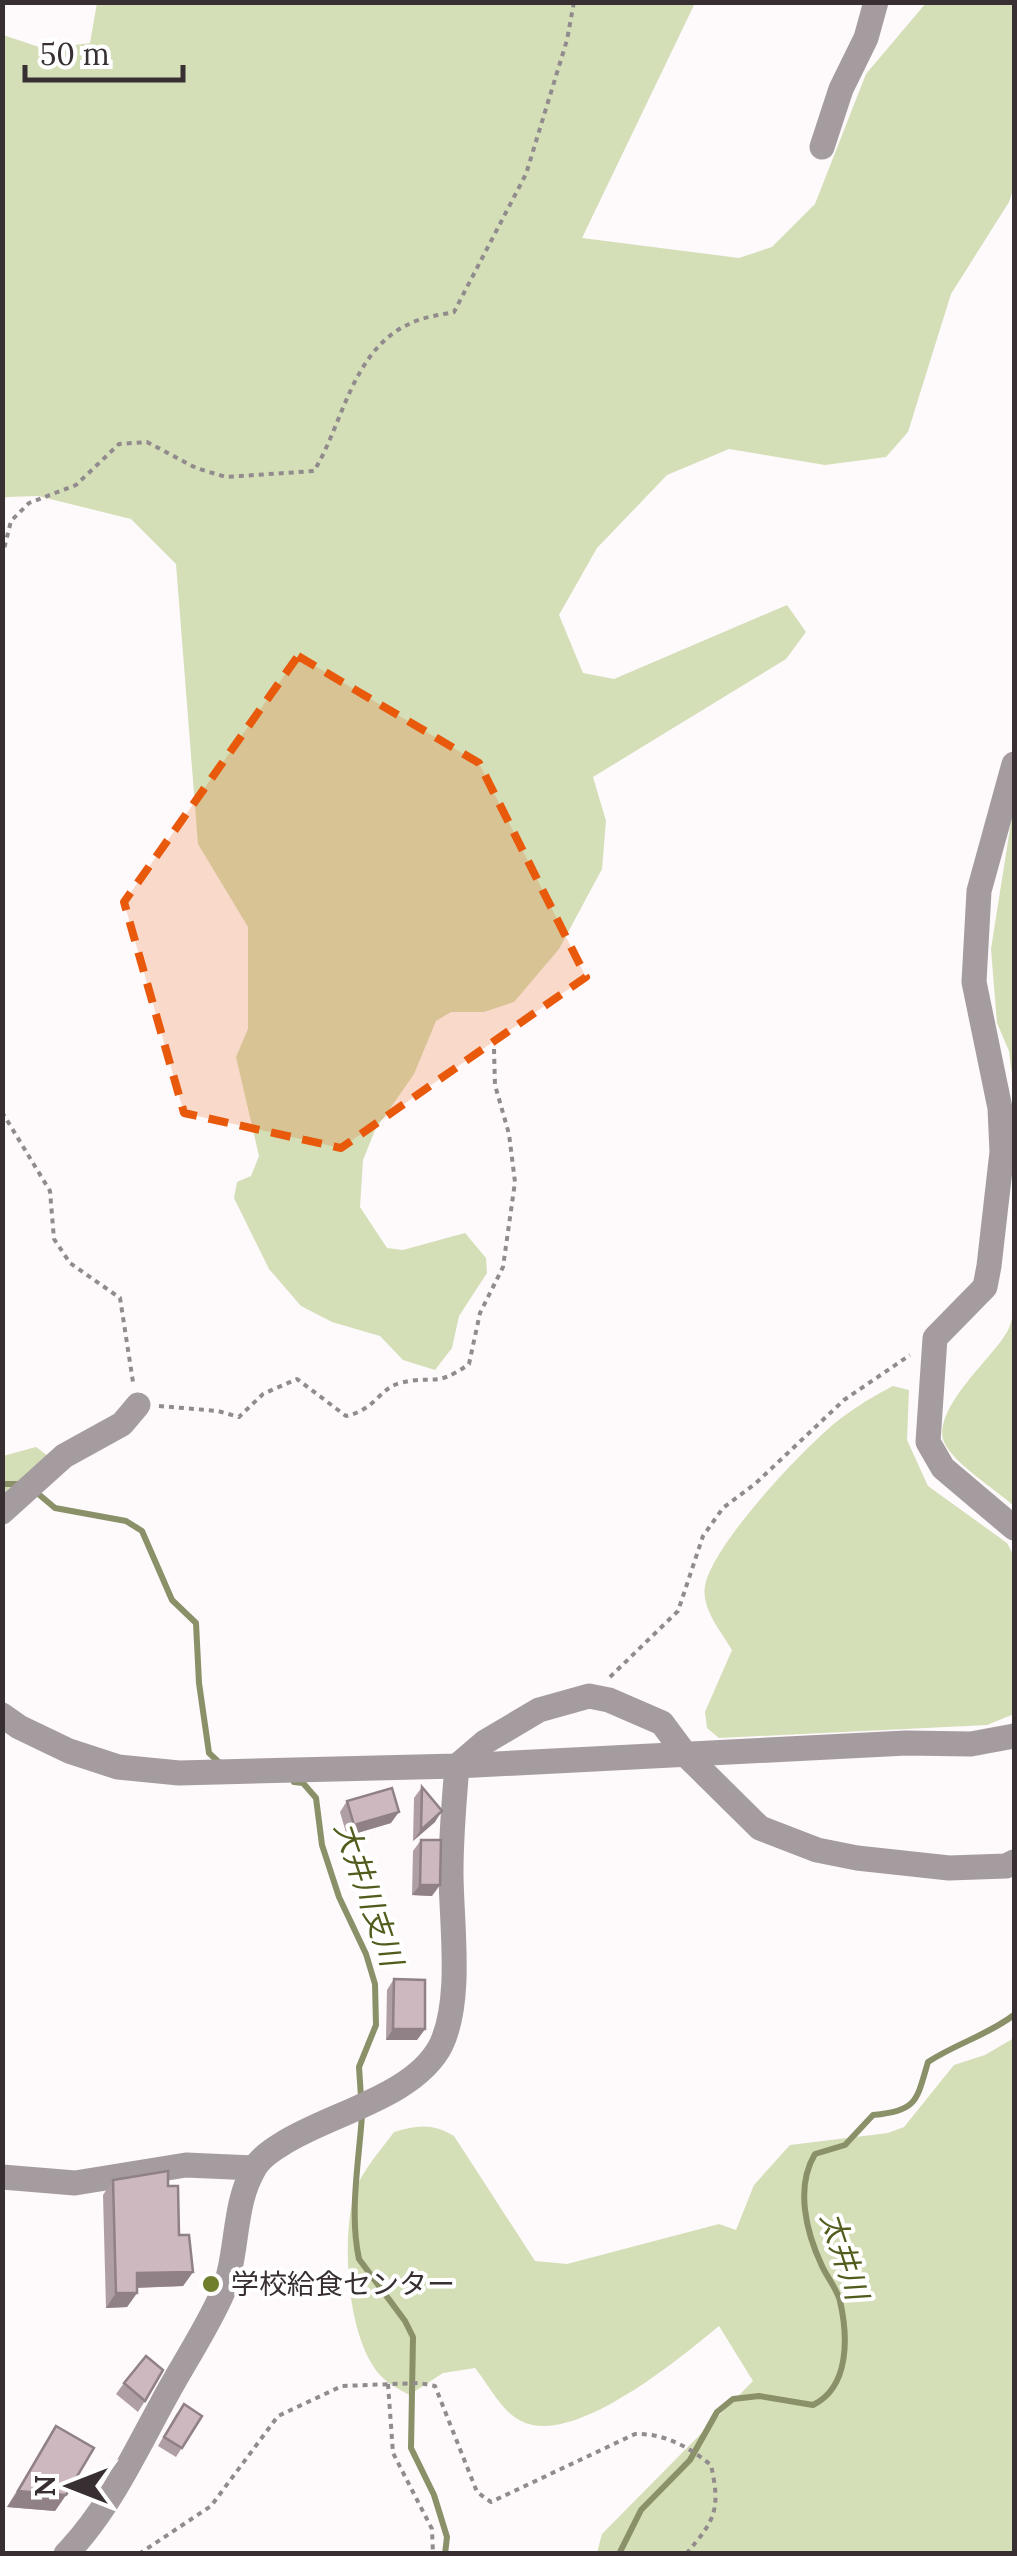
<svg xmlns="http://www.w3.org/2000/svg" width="1017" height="2556" font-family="Lora,'Noto Sans JP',serif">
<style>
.green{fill:#d4deb7}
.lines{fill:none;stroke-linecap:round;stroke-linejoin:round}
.stream{stroke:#8a9068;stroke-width:6}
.path{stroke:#918b8d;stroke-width:4;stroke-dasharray:5 5;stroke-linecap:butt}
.minor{stroke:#a59ca0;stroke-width:25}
.wall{fill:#b09ea5}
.shaded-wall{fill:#908186}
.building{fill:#cdb8c0;stroke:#908186;stroke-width:2.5}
.marked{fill:#e8590c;fill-opacity:0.2;stroke:#e8590c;stroke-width:8;stroke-dasharray:20 12;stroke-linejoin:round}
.poi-dot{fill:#707f2d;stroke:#fff;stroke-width:4}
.labels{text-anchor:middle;stroke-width:8;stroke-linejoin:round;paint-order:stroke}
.poi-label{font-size:28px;fill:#372f32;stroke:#fff;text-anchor:start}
.water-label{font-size:30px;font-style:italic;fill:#515d1c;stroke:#fff}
</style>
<rect width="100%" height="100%" fill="#fef9fb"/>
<g class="green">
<polygon points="97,3 695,3 582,238 739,258 772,247 815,204 866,74 926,3 1014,3 1014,187 1009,202 951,294 908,432 886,457 825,465 729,449 667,475 597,548 559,615 583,673 614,679 787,605 806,632 786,659 593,777 606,821 602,869 559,949 514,1002 484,1012 451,1012 436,1021 414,1074 375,1130 363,1160 360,1207 387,1248 403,1250 465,1233 486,1258 487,1273 459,1316 452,1348 435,1370 403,1360 380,1336 332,1322 301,1306 269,1269 234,1198 237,1182 251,1176 259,1156 236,1057 248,1029 248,927 198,844 176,564 131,519 38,496 6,497 3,501 3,35 45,49 90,43"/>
<polygon points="1014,803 1014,1090 1009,1051 997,1023 991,949"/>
<path d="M1014 1310V1506C996 1490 955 1464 945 1444 929 1411 992 1359 1007 1332 1011 1326 1012 1317 1014 1310Z"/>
<path d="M893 1386 909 1390 907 1440 928 1486 1007 1543 1014 1556V1714L987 1725 719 1738 707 1728 705 1712 732 1650C721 1631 701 1608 705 1586 712 1545 805 1446 840 1419 857 1406 875 1395 893 1386Z"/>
<polygon points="36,1447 48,1456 3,1506 3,1456"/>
<path d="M1014 2038V2553H597L602 2534 753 2381 719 2326C680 2358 573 2448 521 2421 502 2412 488 2384 475 2368L443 2373 409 2395C401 2390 390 2385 383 2378 346 2343 341 2237 355 2191 362 2171 381 2150 394 2132 417 2125 433 2123 454 2136L535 2261 567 2264 719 2224 736 2230 754 2185 790 2145 888 2133 904 2127 954 2065 985 2055Z"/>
</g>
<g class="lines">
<g class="stream">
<polyline points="2,1484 21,1484"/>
<polyline points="36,1492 55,1508 126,1521 142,1531 172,1600 196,1623 199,1683 209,1753 222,1765"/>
<polyline points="294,1782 303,1783 316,1798 322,1845 339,1897 366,1954 375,1984 376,2025 359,2067 361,2097"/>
<path d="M362 2115C359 2161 349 2213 359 2259L405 2321 413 2337 411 2448 434 2495 447 2537 445 2554"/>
<path d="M619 2554 641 2510 690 2460 717 2412 733 2399 759 2396 813 2405C850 2387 848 2336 840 2301 837 2289 827 2277 822 2266 806 2232 795 2187 815 2154L845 2145 873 2115C917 2110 916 2103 928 2062 957 2043 986 2036 1014 2015"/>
</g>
<g class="path">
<path d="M2 557 11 521 29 503 76 485 119 444 147 442 196 468 226 477 314 471C343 424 352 350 409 324 422 317 440 315 454 312L526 174 567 40 574 2"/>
<polyline points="2,1112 50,1191 54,1239 70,1263 120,1298 133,1382"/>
<path d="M159 1406 218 1411 239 1417 263 1394 297 1379 346 1416C375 1410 380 1388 400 1383 435 1374 434 1389 469 1364L480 1313 503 1267 515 1182 509 1134 495 1085 494 1049"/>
<polyline points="610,1677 678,1611 703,1536 723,1508 756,1483 844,1400 910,1355"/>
<polyline points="388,2384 393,2453 432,2529 433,2554"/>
<path d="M139 2554 211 2506 278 2416 342 2386 419 2383 435 2386 477 2492 491 2502 635 2434C664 2433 689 2447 711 2465 721 2510 715 2520 686 2554"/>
</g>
<g class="minor">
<polyline points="822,147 841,89 866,38 876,2"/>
<polyline points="1014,764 979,891 974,982 1000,1108 1002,1152 989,1266 985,1287 935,1338 928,1442 943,1468 1014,1528"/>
<polyline points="2,1512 64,1456 122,1424 138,1405"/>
<polyline points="2,1715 19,1727 69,1751 118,1767 179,1773 457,1766 906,1743 971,1744 1014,1736"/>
<polyline points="2,2177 75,2183 186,2165 254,2168"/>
<path d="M66 2554C110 2509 137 2448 167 2394 185 2361 207 2328 222 2294 239 2256 232 2206 254 2169 259 2159 272 2150 282 2144 328 2114 415 2097 441 2045 463 1999 451 1922 451 1872 451 1836 454 1801 457 1766L485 1742 539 1710 589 1696 609 1700 662 1723 685 1754 760 1828 817 1850 857 1858 949 1868 1006 1866 1014 1862"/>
</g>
</g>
<g class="wall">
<polygon points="422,1787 435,1822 413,1841 414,1798"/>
<polygon points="347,1801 391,1823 347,1836 340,1812"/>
<polygon points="421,1840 432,1896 412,1895 413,1851"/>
<polygon points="394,1979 425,2029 417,2040 386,2040 387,1990"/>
<polygon points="113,2180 168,2186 179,2235 193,2272 183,2286 137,2288 137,2293 127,2307 106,2308 103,2195"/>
<polygon points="124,2383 145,2401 138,2412 116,2394"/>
<polygon points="177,2413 202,2416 176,2457 158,2446"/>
<polygon points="56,2426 66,2495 55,2511 7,2507"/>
</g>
<g class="shaded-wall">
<polygon points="442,1811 435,1822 413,1841 421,1830"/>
<polygon points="399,1812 391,1823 347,1836 354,1825"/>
<polygon points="420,1885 440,1885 432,1896 412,1895"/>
<polygon points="393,2029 425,2029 417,2040 386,2040"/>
<polygon points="193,2272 183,2286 126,2288 137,2273"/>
<polygon points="116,2293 137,2293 127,2307 106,2308"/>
<polygon points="18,2491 66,2495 55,2511 7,2507"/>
</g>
<g class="building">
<polygon points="422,1787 442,1811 421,1830"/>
<polygon points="392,1788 399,1812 354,1825 347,1801"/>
<polygon points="421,1840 441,1840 440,1885 420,1885"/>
<polygon points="394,1979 425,1980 425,2029 393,2029"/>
<polygon points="168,2171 168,2186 178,2186 179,2235 189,2235 193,2272 137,2273 137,2293 116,2293 113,2180"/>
<polygon points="146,2356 163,2370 145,2401 124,2383"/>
<polygon points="184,2404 202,2416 182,2448 164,2437"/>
<polygon points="56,2426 94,2448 66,2495 18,2491"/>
</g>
<path class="marked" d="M298 656 479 763 586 977 341 1148 184 1113 124 902Z"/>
<circle class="poi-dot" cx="211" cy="2284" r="10"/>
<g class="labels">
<g class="poi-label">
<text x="231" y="2294">学校給食センター</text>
</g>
<g class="water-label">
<text transform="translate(368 1894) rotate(71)" y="10">大井川支川</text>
<text transform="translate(844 2256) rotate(72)" y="10">太井川</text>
</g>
</g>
<rect width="1017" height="2556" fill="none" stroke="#372f32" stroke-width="10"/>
<g transform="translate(70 2486) rotate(270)" stroke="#ffffff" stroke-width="8" paint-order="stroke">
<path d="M0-8L18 38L0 25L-18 38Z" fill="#372f32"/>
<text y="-15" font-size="28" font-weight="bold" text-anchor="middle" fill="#372f32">N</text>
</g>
<path d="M25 65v15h158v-15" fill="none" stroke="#372f32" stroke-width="5"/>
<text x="40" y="65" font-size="30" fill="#372f32" stroke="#ffffff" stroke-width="8" paint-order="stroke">50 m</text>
</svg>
